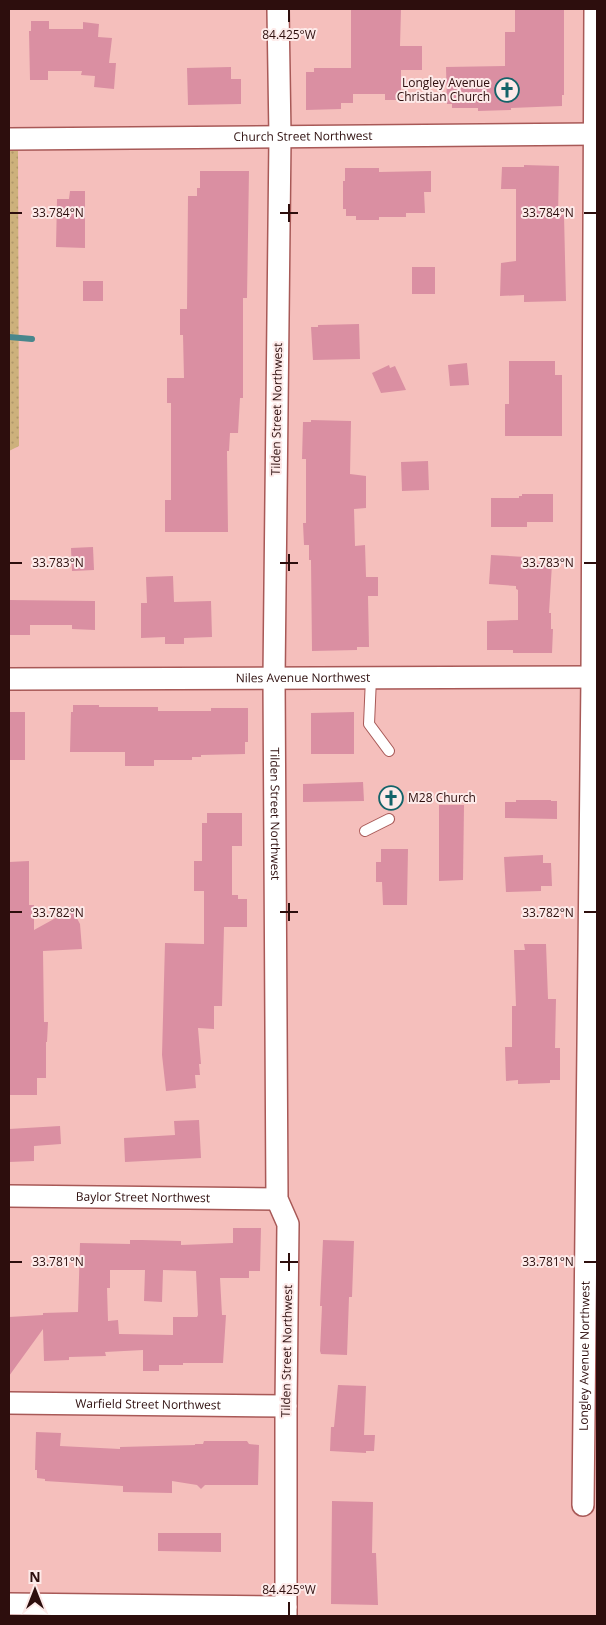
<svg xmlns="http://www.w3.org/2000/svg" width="606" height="1625" font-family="'Open Sans',sans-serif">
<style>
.park{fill:url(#park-dots)}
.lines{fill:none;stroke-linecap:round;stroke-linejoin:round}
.stream{stroke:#48868c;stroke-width:6}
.building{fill:#da8fa2;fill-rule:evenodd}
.service-casing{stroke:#a85957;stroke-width:12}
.minor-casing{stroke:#a85957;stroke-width:24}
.service{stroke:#fff;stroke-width:10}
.minor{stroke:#fff;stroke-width:21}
.ticks{fill:none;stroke:#2d0e0d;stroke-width:2}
.labels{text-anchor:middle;stroke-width:4;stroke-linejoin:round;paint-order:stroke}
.poi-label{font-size:12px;fill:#2d0e0d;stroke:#fdeae9;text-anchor:end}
.street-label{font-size:12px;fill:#2d0e0d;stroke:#fdeae9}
.ticks-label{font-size:12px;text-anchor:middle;fill:#2d0e0d;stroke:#fdeae9;stroke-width:4;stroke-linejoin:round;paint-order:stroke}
</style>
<defs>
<pattern id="park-dots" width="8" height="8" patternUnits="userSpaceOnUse" patternTransform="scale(1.25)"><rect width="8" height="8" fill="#cdb17c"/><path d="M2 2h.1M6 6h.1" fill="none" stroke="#b0976a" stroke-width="1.8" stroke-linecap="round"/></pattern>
</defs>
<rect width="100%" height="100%" fill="#f5bfbc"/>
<polygon class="park" points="9,150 18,150 19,446 9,451"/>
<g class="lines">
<polyline class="stream" points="9,337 32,339"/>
</g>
<g class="building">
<polygon points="351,9 401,9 400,46 422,46 422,70 401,70 401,100 385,100 385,94 353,94 353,103 341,103 341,109 306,110 306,72 314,72 314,68 351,68"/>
<polygon points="515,9 564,9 564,95 562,95 562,106 511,108 511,110 478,111 478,108 452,108 452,104 447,104 446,67 505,66 505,32 515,32"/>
<polygon points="31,21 49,21 49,29 83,29 83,22 99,24 98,37 112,38 109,63 116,63 114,89 94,87 95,76 81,75 82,71 48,71 48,80 30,80 29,31 31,31"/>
<polygon points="231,67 231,79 241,79 241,104 188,105 187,68"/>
<polygon points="524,165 559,166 558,215 564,215 566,301 524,302 524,295 500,296 501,263 516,261 516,189 501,189 502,167 524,167"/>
<polygon points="345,168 379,168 379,172 431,171 431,192 424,192 425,213 406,213 406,217 379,217 379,220 356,220 356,216 346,216 346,209 343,209 343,181 345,181"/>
<polygon points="200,171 249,171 247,298 243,298 243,398 240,398 238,433 230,433 229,451 227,451 228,532 165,532 165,500 171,500 171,403 167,403 167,378 184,378 183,335 180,335 180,309 187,309 188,196 197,196 197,188 200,188"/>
<polygon points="70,191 85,191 85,248 56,247 57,199 69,199"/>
<rect x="412" y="267" width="23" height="27"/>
<rect x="83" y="281" width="20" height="20"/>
<polygon points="359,324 360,359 313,360 311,327 318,327 318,325"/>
<polygon points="509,361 555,361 555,375 562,375 562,436 505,436 505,404 509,404"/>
<polygon points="467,363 469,385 450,386 448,365"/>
<polygon points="389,365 390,368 395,366 406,390 381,393 372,373"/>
<polygon points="311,420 351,421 350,474 366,476 366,508 354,509 355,546 365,545 366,577 378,577 378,596 368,596 369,647 357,647 357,650 312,651 311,560 309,560 309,545 304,545 303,523 306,523 306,459 302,459 303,422 311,422"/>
<polygon points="428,461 429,490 402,491 401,462"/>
<polygon points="522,494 553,494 553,522 527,522 527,527 491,527 491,498 519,498 519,496 522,496"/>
<polygon points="93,547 94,570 72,571 71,548"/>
<polygon points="491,555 525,557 525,562 552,564 549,613 551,613 551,629 553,629 552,653 513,653 513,650 487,650 487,621 518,620 518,590 516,589 516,586 489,584"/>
<polygon points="173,576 174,602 211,601 212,637 184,638 184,644 165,644 165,637 141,638 141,603 147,603 146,577"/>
<polygon points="9,600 95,601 95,630 72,629 72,625 30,625 30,635 9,635"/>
<polygon points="73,705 99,705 99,707 158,707 158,711 211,711 211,708 248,708 248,742 245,742 245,754 201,755 201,757 192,757 192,760 154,760 154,766 125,766 125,752 70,752 71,712 73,712"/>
<rect x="9" y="712" width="16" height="48"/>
<polygon points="354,712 354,754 311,754 311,713"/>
<polygon points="363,782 364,801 303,802 303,784"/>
<polygon points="516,800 551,800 551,801 557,801 557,819 505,818 505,802 516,802"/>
<polygon points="439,805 464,805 463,880 439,881"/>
<polygon points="207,813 242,813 242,846 232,846 232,895 238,895 238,899 247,899 247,927 224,927 222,1006 214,1006 214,1029 198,1028 201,1064 199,1064 200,1075 195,1075 196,1088 166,1091 162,1055 165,943 204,944 204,891 194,891 194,861 202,861 202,823 207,823"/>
<polygon points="381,849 408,849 407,905 383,905 382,882 376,882 376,862 381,862"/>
<polygon points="543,855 543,863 551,863 552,886 541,886 541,891 506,892 504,857"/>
<polygon points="29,861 29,905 34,905 34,930 72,909 80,924 82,949 43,951 44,1022 48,1022 47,1042 46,1042 46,1078 37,1078 37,1095 9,1095 9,862"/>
<polygon points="524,944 546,944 548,999 556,999 555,1048 560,1048 560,1080 550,1080 550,1083 518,1084 518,1080 506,1081 505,1047 512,1047 512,1006 516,1006 514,950 525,950"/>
<polygon points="199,1120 201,1158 125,1162 124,1138 175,1135 174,1121"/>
<polygon points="60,1126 61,1144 34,1146 34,1161 9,1162 9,1129"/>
<path d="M233 1228H261L260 1271H249V1278H220L222 1315H226L223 1363H183V1365H159V1371H143V1350L105 1352 106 1356 69 1357V1360L44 1361 43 1329 9 1376V1317L43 1315V1313L78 1312 80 1243 130 1244V1240H142L181 1241V1245L233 1243ZM110 1270H145L144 1301 162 1302 163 1270 196 1271 198 1315 197 1317H173V1335L119 1334 118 1320 108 1321 107 1288H110Z"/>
<polygon points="323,1240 354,1241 352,1297 349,1297 347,1355 321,1354 320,1351 322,1306 320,1306"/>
<polygon points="338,1385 366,1386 364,1435 375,1435 374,1451 366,1451 366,1453 330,1451 331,1427 334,1427"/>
<polygon points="36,1432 61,1433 60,1446 120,1449 120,1447 195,1445 195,1444 203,1444 204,1441 247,1441 249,1444 259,1445 258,1485 205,1485 201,1489 197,1485 172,1481 172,1493 123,1492 123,1486 45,1481 45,1479 37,1478 37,1470 35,1470"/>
<polygon points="332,1501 373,1502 372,1553 376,1553 378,1605 331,1604"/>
<polygon points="158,1533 221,1533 221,1552 158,1551"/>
</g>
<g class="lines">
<g class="service-casing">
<g id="service">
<polyline points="371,678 369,724 389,751"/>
<polyline points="365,831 389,819"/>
</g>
</g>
<g class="minor-casing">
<g id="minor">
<path id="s1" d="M278 9 280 137 274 678 277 1199 288 1224 286 1406V1616"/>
<path id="s2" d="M9 139 597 134"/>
<path id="s3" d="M9 679 597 677"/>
<path id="s4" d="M9 1196 277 1199"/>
<path id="s5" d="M9 1403 286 1406"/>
<path id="s6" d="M583 1505 592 677 595 9"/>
<polyline points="9,1604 286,1607"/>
</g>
</g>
<use href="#service" class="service"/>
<use href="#minor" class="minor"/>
</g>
<path class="ticks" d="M289 10V22M289 204V222M10 213H22M280 213H298M584 213H596M289 554V571M10 563H22M280 563H298M584 563H596M289 903V921M10 912H22M280 912H298M584 912H596M289 1253V1271M10 1262H22M280 1262H298M584 1262H596M289 1602V1615"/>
<defs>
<g id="church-ring" transform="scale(1.25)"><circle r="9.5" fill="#fdeae9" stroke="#136369" stroke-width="1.5"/><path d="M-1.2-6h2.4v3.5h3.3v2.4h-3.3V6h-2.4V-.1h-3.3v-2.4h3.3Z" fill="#136369"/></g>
</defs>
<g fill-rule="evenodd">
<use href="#church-ring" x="507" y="90"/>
<use href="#church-ring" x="391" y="798"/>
</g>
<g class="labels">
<g class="poi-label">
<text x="490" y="87">Longley Avenue<tspan x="490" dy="14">Christian Church</tspan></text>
<text x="408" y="802" text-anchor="start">M28 Church</text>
</g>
<g class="street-label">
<text dy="4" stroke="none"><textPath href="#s2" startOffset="294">Church Street Northwest</textPath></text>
<text transform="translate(277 409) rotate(-89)" y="4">Tilden Street Northwest</text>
<text dy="4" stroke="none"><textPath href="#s3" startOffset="294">Niles Avenue Northwest</textPath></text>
<text dy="4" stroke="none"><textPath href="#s1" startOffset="805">Tilden Street Northwest</textPath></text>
<text dy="4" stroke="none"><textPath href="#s4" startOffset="134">Baylor Street Northwest</textPath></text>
<text transform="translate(287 1351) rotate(-89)" y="4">Tilden Street Northwest</text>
<text dy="4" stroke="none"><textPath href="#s6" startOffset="149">Longley Avenue Northwest</textPath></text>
<text dy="4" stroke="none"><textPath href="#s5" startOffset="139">Warfield Street Northwest</textPath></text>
</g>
</g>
<g class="ticks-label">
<text x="289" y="39">84.425°W</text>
<text x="58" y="217">33.784°N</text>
<text x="548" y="217">33.784°N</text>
<text x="58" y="567">33.783°N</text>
<text x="548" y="567">33.783°N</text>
<text x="58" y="917">33.782°N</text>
<text x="548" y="917">33.782°N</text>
<text x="58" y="1266">33.781°N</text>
<text x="548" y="1266">33.781°N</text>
<text x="289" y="1594">84.425°W</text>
</g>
<rect width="606" height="1625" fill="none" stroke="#2d0e0d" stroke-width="20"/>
<g transform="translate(35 1590)" stroke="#fdeae9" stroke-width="4" paint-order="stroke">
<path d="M0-4L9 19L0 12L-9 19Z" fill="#2d0e0d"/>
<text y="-8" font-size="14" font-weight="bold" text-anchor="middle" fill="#2d0e0d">N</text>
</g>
</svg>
